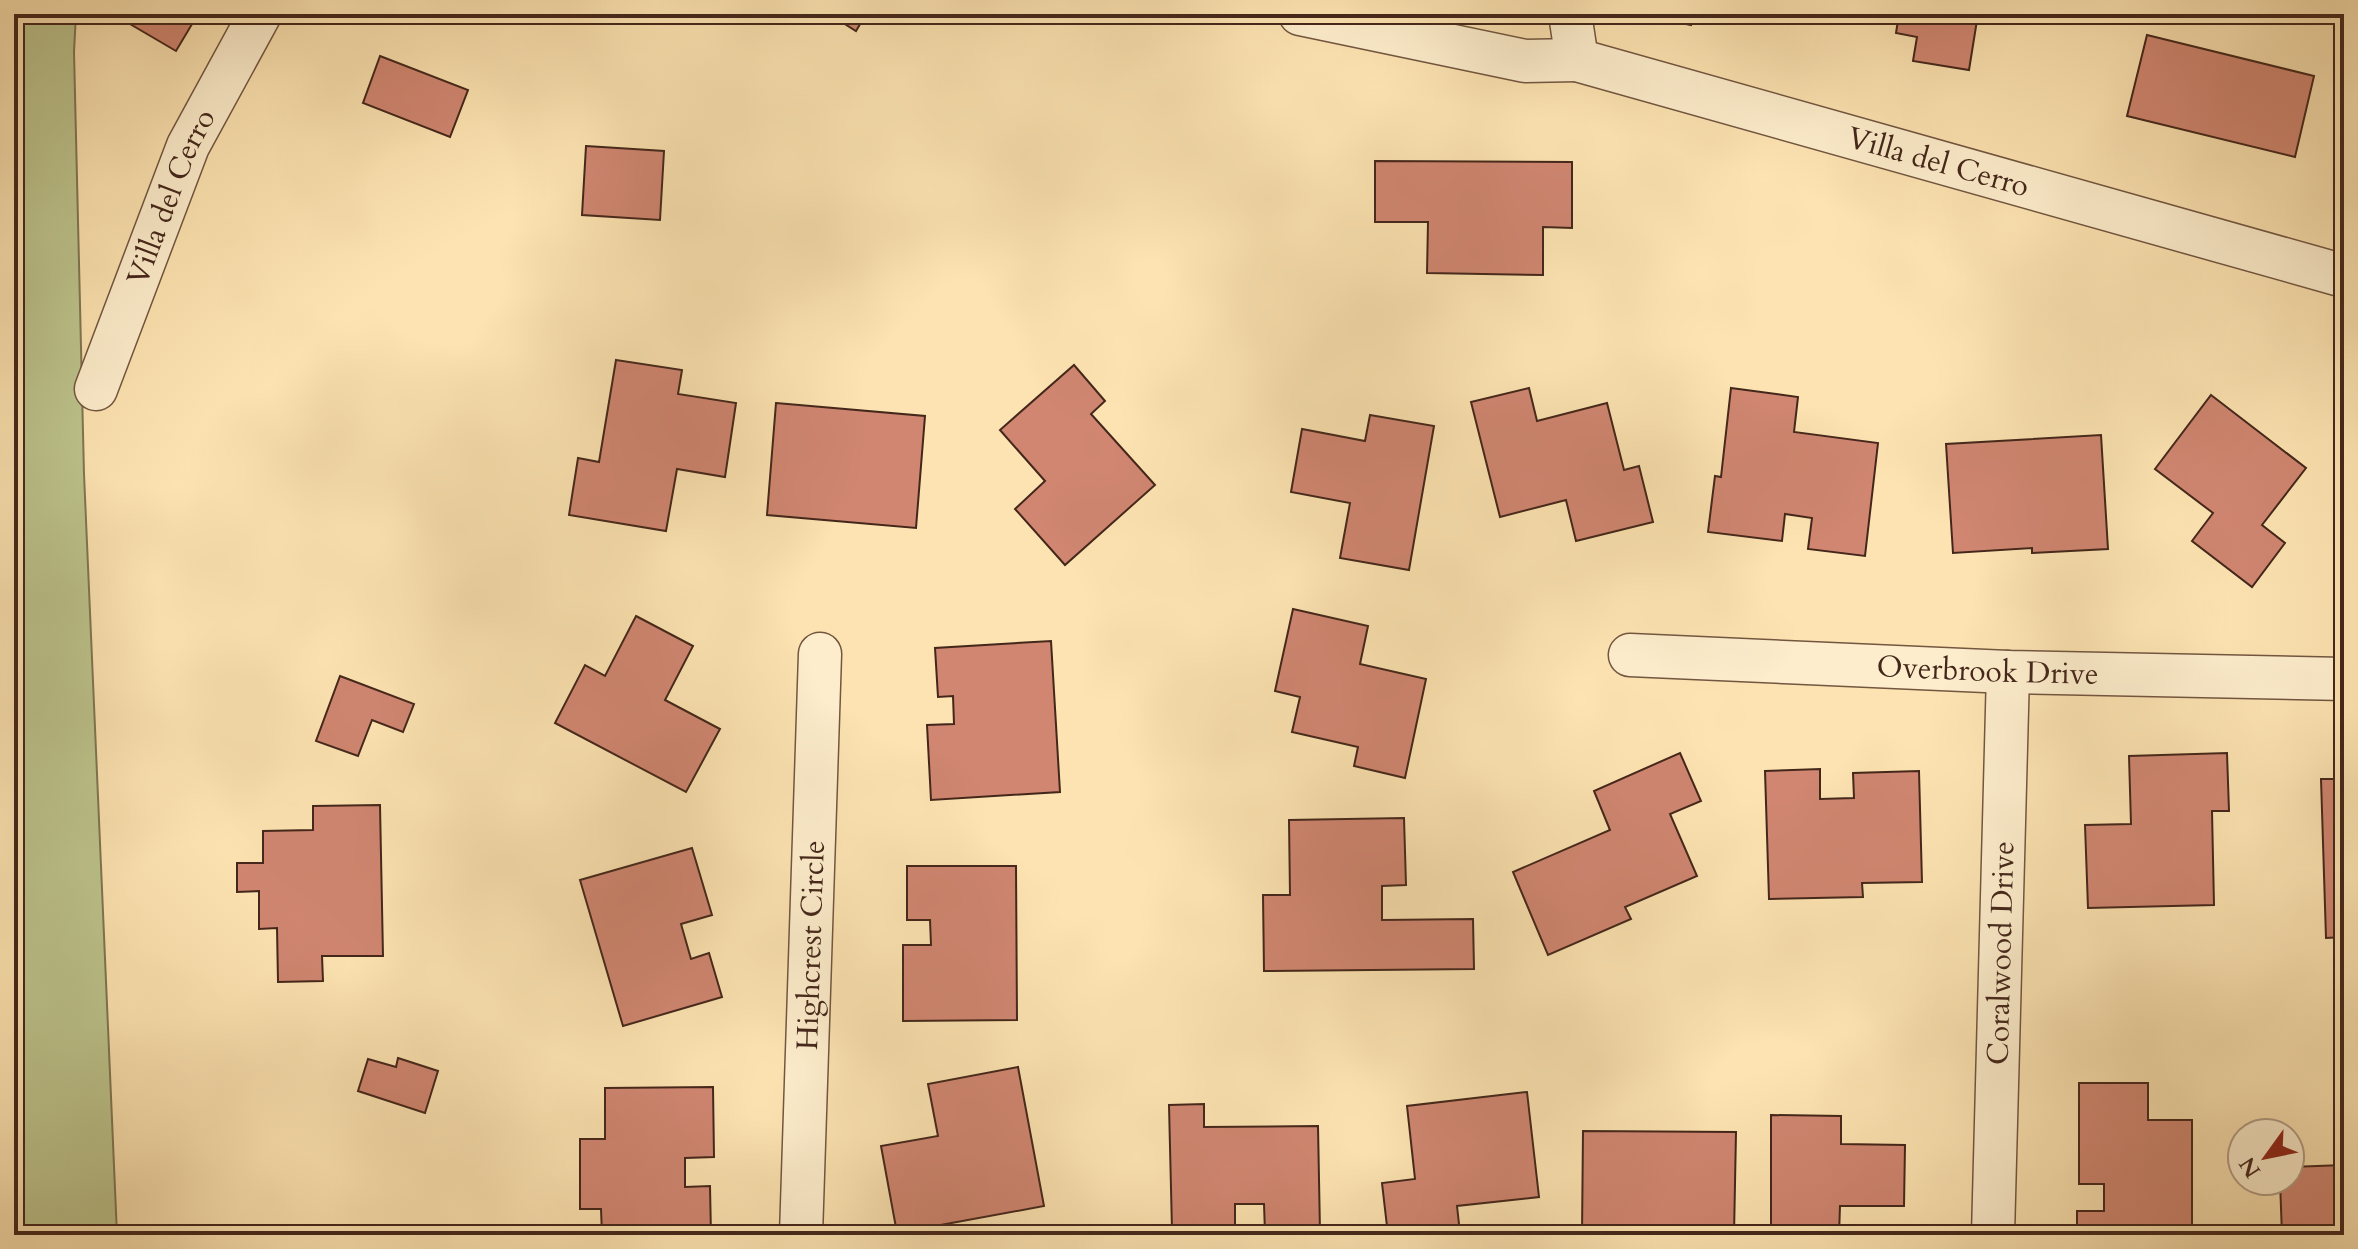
<svg xmlns="http://www.w3.org/2000/svg" width="2358" height="1249" font-family="Cardo,serif">
<style>
.green{fill:#bdc48d;stroke:#807654;stroke-width:2}
.building{fill:#d08671;stroke:#44271b;stroke-width:2}
.lines{fill:none;stroke-linecap:round;stroke-linejoin:round}
.minor-casing{stroke:#725640;stroke-width:45}
.minor{stroke:#fdedcc;stroke-width:42}
.labels{text-anchor:middle;stroke-width:8;stroke-linejoin:round;paint-order:stroke}
.street-label{font-size:30px;fill:#44271b;stroke:#fdedcc}
</style>
<rect width="100%" height="100%" fill="#fce3b1"/>
<filter id="stains"><feTurbulence type="fractalNoise" baseFrequency=".0025" numOctaves="4"/><feColorMatrix values="0 0 0 0 .2 0 0 0 0 .09 0 0 0 0 .02 0 0 0 .5 -.17"/></filter>
<radialGradient id="worn" r=".72"><stop offset=".6" stop-color="#630" stop-opacity="0"/><stop offset="1" stop-color="#630" stop-opacity=".3"/></radialGradient>
<polygon class="green" points="14,14 76,14 74,52 84,474 117,1235 14,1235"/>
<g class="building">
<polygon points="113,14 198,14 176,51"/>
<polygon points="794,14 814,14 808,23"/>
<polygon points="829,14 866,14 856,31"/>
<polygon points="1637,14 1693,14 1691,25"/>
<polygon points="1899,14 1978,14 1969,70 1913,61 1917,37 1896,33"/>
<polygon points="2147,35 2314,76 2295,157 2127,116"/>
<polygon points="380,56 468,90 450,137 363,103"/>
<polygon points="586,146 664,151 660,220 582,215"/>
<polygon points="1375,161 1572,162 1572,228 1543,227 1543,275 1427,273 1428,222 1375,222"/>
<polygon points="616,360 682,370 678,394 736,403 725,477 677,469 666,531 569,515 578,458 599,462"/>
<polygon points="1074,365 1105,401 1091,414 1155,485 1065,565 1015,509 1045,481 1000,430"/>
<polygon points="1529,388 1537,421 1607,403 1624,470 1639,466 1653,522 1576,541 1566,500 1500,517 1471,402"/>
<polygon points="1731,388 1798,397 1794,432 1878,443 1865,556 1808,549 1812,518 1785,514 1782,541 1708,532 1715,476 1721,477"/>
<polygon points="2211,395 2306,468 2262,525 2285,543 2252,587 2192,541 2213,513 2155,469"/>
<polygon points="776,403 925,416 916,528 767,515"/>
<polygon points="1370,415 1434,426 1409,570 1340,558 1350,503 1291,492 1302,429 1365,441"/>
<polygon points="2101,435 2108,549 2032,553 2032,548 1953,553 1946,444"/>
<polygon points="1293,609 1368,626 1360,664 1426,679 1405,778 1354,766 1358,747 1292,732 1300,697 1275,691"/>
<polygon points="636,616 693,646 665,700 720,729 686,792 555,723 585,665 605,676"/>
<polygon points="1051,641 1060,792 931,800 927,725 954,724 953,696 938,697 935,648"/>
<polygon points="340,676 414,704 403,732 372,720 358,756 316,741"/>
<polygon points="1680,753 1701,801 1670,814 1697,876 1625,907 1631,919 1548,955 1513,872 1610,830 1594,791"/>
<polygon points="2227,753 2229,811 2212,811 2214,905 2088,908 2085,825 2131,824 2129,756"/>
<polygon points="1820,769 1820,799 1854,798 1853,773 1919,771 1922,882 1862,883 1863,897 1769,899 1765,771"/>
<polygon points="2321,779 2344,779 2344,937 2326,938"/>
<polygon points="380,805 383,956 322,956 323,981 278,982 277,928 259,929 259,891 237,892 237,863 263,863 263,831 313,830 313,806"/>
<polygon points="1404,818 1406,885 1382,886 1382,920 1473,919 1474,969 1264,971 1263,895 1290,895 1289,820"/>
<polygon points="692,848 712,915 681,924 691,959 709,953 722,997 623,1026 580,880"/>
<polygon points="907,866 1016,866 1017,1020 903,1021 903,945 931,945 930,920 907,920"/>
<polygon points="398,1058 438,1071 425,1113 358,1091 368,1059 396,1067"/>
<polygon points="1018,1067 1044,1206 897,1233 881,1146 938,1136 928,1084"/>
<polygon points="2079,1083 2148,1083 2148,1120 2192,1120 2192,1235 2077,1235 2077,1211 2104,1211 2104,1184 2079,1184"/>
<polygon points="713,1087 714,1157 685,1158 685,1187 710,1186 711,1235 602,1235 601,1209 580,1209 580,1139 605,1139 605,1088"/>
<polygon points="1527,1092 1539,1197 1457,1206 1460,1233 1388,1235 1382,1183 1415,1179 1407,1106"/>
<polygon points="1204,1104 1204,1127 1318,1126 1320,1232 1265,1233 1264,1204 1235,1204 1235,1229 1172,1230 1169,1105"/>
<polygon points="1771,1115 1841,1116 1841,1144 1905,1145 1904,1206 1840,1206 1839,1235 1771,1235"/>
<polygon points="1583,1131 1736,1132 1734,1235 1582,1235"/>
<polygon points="2344,1165 2344,1235 2282,1235 2280,1181 2290,1181 2290,1167"/>
</g>
<g class="lines">
<g class="minor-casing">
<g id="minor">
<polyline points="1300,14 1525,61 1577,60"/>
<path id="s1" d="M1570 14 1577 60 2344 276"/>
<path id="s2" d="M96 389 188 146 260 14"/>
<path id="s3" d="M1630 655 2008 672 2344 679"/>
<path id="s4" d="M801 1235 820 654"/>
<path id="s5" d="M1993 1235 2008 672"/>
</g>
</g>
<use href="#minor" class="minor"/>
</g>
<g class="labels">
<g class="street-label">
<text dy="10" stroke="none"><textPath href="#s1" startOffset="422">Villa del Cerro</textPath></text>
<text dy="10" stroke="none"><textPath href="#s2" startOffset="206">Villa del Cerro</textPath></text>
<text dy="10" stroke="none"><textPath href="#s3" startOffset="358">Overbrook Drive</textPath></text>
<text dy="10" stroke="none"><textPath href="#s4" startOffset="290">Highcrest Circle</textPath></text>
<text dy="10" stroke="none"><textPath href="#s5" startOffset="282">Coralwood Drive</textPath></text>
</g>
</g>
<rect width="2358" height="1249" fill="none" stroke="#fce3b1" stroke-width="48"/>
<rect x="16" y="16" width="2326" height="1217" fill="none" stroke="#44271b" stroke-width="4"/>
<rect x="24" y="24" width="2310" height="1201" fill="none" stroke="#44271b" stroke-width="2"/>
<g transform="translate(2266 1157) rotate(237)"><circle r="38" fill="#fdedcc" stroke="#b39e85" stroke-width="2"/>
<path d="M0-6L14 30L0 20L-14 30Z" fill="#8f2418"/>
<text y="-12" font-size="22" font-weight="bold" text-anchor="middle" fill="#44271b">N</text>
</g>
<rect width="100%" height="100%" filter="url(#stains)"/>
<rect width="100%" height="100%" fill="url(#worn)"/>
</svg>
